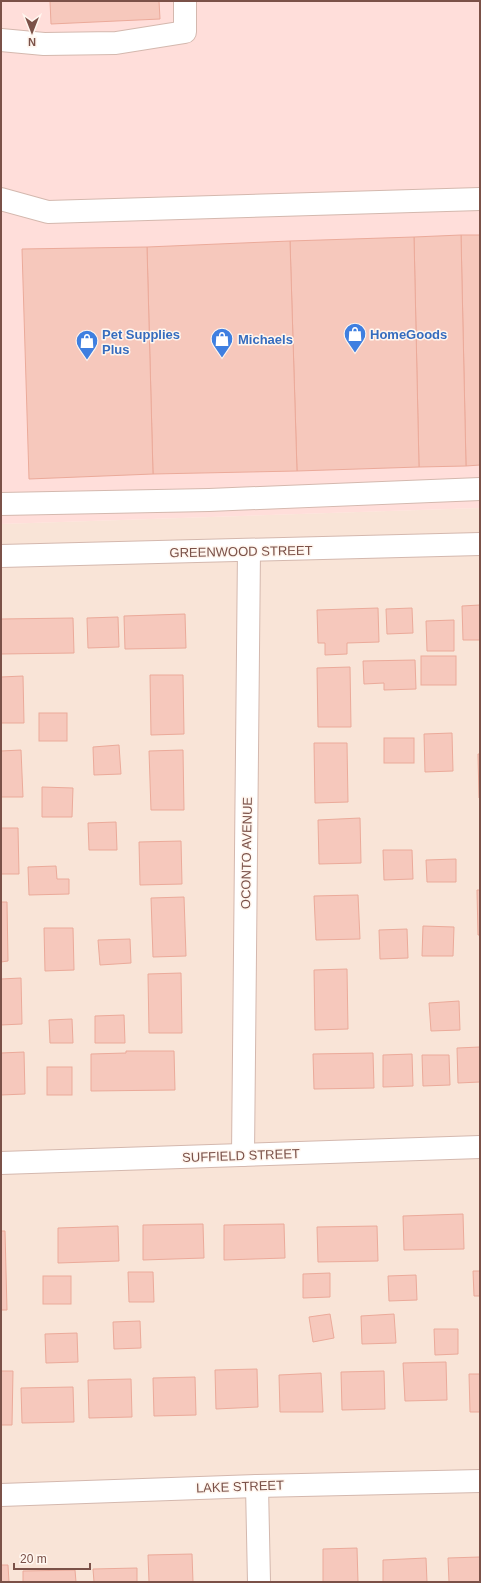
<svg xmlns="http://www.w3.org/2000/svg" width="481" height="1583" font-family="Arial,sans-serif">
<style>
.residential{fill:#f9e4d7}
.commercial{fill:#ffdeda}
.building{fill:#f6c8bc;stroke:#ebaa9a}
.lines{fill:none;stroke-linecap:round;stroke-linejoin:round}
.minor-casing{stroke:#d4b8ae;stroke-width:24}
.minor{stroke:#fff;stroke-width:22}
.labels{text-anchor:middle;stroke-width:3;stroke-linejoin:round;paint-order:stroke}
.shop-label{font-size:13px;font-weight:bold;fill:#366cbe;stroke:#fff6ef;text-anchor:start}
.street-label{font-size:13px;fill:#7b5148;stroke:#fff6ef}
</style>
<rect width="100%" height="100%" fill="#fef1e7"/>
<polygon class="residential" points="480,508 480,1582 1,1582 1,524"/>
<polygon class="commercial" points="1,1 480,1 480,508 1,524"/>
<g class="building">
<polygon points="50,1 159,1 160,19 51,24"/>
<polygon points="461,235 480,235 480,465 466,466"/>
<polygon points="461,235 466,466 419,467 414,237"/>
<polygon points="414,237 419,467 297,471 290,241"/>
<polygon points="290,241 297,471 153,474 147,247"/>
<polygon points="147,247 153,474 29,479 22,249"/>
<polygon points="480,605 480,640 463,640 462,606"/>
<polygon points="378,608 379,642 347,643 347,654 325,655 325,643 318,643 317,610"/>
<polygon points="412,608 413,633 387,634 386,609"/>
<polygon points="185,614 186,648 125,649 124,616"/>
<polygon points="118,617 119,647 88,648 87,618"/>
<polygon points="73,618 74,653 1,654 1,619"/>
<polygon points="454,620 454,651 427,651 426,621"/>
<rect x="421" y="656" width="35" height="29"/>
<polygon points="415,660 416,689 384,690 384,683 364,684 363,661"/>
<polygon points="350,667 351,727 318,727 317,668"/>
<polygon points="150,675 183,675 184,734 151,735"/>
<polygon points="23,676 24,723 1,723 1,677"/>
<rect x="39" y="713" width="28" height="28"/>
<polygon points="452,733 453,771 425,772 424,734"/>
<rect x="384" y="738" width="30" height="25"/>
<polygon points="314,743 347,743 348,802 315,803"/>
<polygon points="119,745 121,774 94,775 93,747"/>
<polygon points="21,750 23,797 1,797 1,751"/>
<polygon points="183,750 184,810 151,810 149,751"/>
<polygon points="478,754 480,754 480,798 479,798"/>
<polygon points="42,787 73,788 72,817 42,817"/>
<polygon points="360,818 361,863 319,864 318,820"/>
<polygon points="116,822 117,850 89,850 88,823"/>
<polygon points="1,828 18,828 19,874 1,874"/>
<polygon points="181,841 182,884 140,885 139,842"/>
<polygon points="383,850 412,850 413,879 384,880"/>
<polygon points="456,859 456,882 427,882 426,860"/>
<polygon points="56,866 57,879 69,879 69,894 29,895 28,867"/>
<polygon points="477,890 480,890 480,935 478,935"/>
<polygon points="358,895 360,939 316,940 314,896"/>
<polygon points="184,897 186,956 153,957 151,898"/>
<polygon points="1,902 7,902 8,961 1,962"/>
<polygon points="423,926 454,927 453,956 422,956"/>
<polygon points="44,928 73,928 74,970 45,971"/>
<polygon points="407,929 408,958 380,959 379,930"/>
<polygon points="130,939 131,963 100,965 98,940"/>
<polygon points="347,969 348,1029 315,1030 314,970"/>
<polygon points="181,973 182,1033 149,1033 148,974"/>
<polygon points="21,978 22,1024 1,1025 1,979"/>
<polygon points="459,1001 460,1030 431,1031 429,1003"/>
<polygon points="124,1015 125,1043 95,1043 95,1016"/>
<polygon points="72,1019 73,1043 50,1043 49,1020"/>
<polygon points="480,1047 480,1082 458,1083 457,1048"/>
<polygon points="126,1051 174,1051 175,1090 91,1091 91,1054 126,1053"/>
<polygon points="24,1052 25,1094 1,1095 1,1053"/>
<polygon points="373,1053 374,1088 314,1089 313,1054"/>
<polygon points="412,1054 413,1086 383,1087 383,1055"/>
<polygon points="422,1055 449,1055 450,1085 423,1086"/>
<rect x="47" y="1067" width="25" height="28"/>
<polygon points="463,1214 464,1249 404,1250 403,1216"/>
<polygon points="203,1224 204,1258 143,1260 143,1225"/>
<polygon points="284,1224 285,1258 224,1260 224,1225"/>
<polygon points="118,1226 119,1261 58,1263 58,1228"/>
<polygon points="377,1226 378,1261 318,1262 317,1227"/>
<polygon points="1,1231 5,1231 7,1310 1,1310"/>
<polygon points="473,1271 480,1271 480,1296 474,1296"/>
<polygon points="128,1272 153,1272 154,1302 129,1302"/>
<polygon points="330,1273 330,1297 303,1298 303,1274"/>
<polygon points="416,1275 417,1300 389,1301 388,1276"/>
<rect x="43" y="1276" width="28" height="28"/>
<polygon points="330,1314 334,1338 313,1342 309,1317"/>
<polygon points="394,1314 396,1343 362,1344 361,1316"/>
<polygon points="140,1321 141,1348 114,1349 113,1322"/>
<polygon points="434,1329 458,1329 458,1354 435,1355"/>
<polygon points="77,1333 78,1362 46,1363 45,1334"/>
<polygon points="446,1362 447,1400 405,1401 403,1363"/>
<polygon points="257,1369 258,1407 216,1409 215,1370"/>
<polygon points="1,1371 13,1371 12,1425 1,1425"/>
<polygon points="384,1371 385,1409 342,1410 341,1372"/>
<polygon points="321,1373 323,1412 280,1412 279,1375"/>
<polygon points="469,1374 480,1374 480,1412 470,1412"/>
<polygon points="195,1377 196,1415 154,1416 153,1378"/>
<polygon points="131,1379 132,1417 89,1418 88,1380"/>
<polygon points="73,1387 74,1422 22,1423 21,1388"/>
<polygon points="357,1548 358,1582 323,1582 323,1549"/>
<polygon points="192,1554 193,1582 149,1582 148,1555"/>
<polygon points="480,1557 480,1582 449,1582 448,1558"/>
<polygon points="426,1558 427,1582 383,1582 383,1560"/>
<polygon points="1,1565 8,1565 9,1582 1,1582"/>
<polygon points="137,1568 137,1582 94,1582 93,1569"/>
<polygon points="75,1570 76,1582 23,1582 23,1571"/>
</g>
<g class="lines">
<g class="minor-casing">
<g id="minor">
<polyline points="1,40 44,44 116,43 185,32 185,1"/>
<polyline points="1,199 48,212 480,199"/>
<polyline points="1,504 209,500 480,489"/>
<polyline points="1,556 480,544"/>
<polyline points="243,1155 249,550"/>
<polyline points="1,1163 480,1147"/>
<polyline points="257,1486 259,1582"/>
<polyline points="1,1495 257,1486 480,1481"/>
</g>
</g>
<use href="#minor" class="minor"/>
</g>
<defs>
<g id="shop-pin" transform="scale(1.15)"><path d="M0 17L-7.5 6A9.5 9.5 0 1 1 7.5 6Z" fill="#3f7fe0" stroke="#fff6ef"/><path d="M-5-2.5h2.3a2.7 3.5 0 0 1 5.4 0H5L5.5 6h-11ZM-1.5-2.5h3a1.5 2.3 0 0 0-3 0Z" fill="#fff"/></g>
</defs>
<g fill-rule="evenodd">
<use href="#shop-pin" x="355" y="334"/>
<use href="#shop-pin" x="222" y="339"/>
<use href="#shop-pin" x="87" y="341"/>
</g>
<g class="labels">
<g class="shop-label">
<text x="102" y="339">Pet Supplies<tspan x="102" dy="15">Plus</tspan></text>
<text x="370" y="339">HomeGoods</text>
<text x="238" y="344">Michaels</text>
</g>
<g class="street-label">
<text transform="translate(241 551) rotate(-1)" y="5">GREENWOOD STREET</text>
<text transform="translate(246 853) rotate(-89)" y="5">OCONTO AVENUE</text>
<text transform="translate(241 1155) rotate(-2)" y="5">SUFFIELD STREET</text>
<text transform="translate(240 1486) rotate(-2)" y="5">LAKE STREET</text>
</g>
</g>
<rect width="481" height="1583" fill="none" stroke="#7b5148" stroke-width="4"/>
<g transform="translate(32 32) rotate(180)" stroke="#fff6ef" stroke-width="3" paint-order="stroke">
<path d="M0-3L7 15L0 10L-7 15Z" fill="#7b5148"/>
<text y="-6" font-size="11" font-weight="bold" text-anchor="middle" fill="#7b5148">N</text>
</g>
<path d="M14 1563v6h76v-6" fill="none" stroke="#7b5148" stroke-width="2"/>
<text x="20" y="1563" font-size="12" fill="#7b5148" stroke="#fff6ef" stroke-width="3" paint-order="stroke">20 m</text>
</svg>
